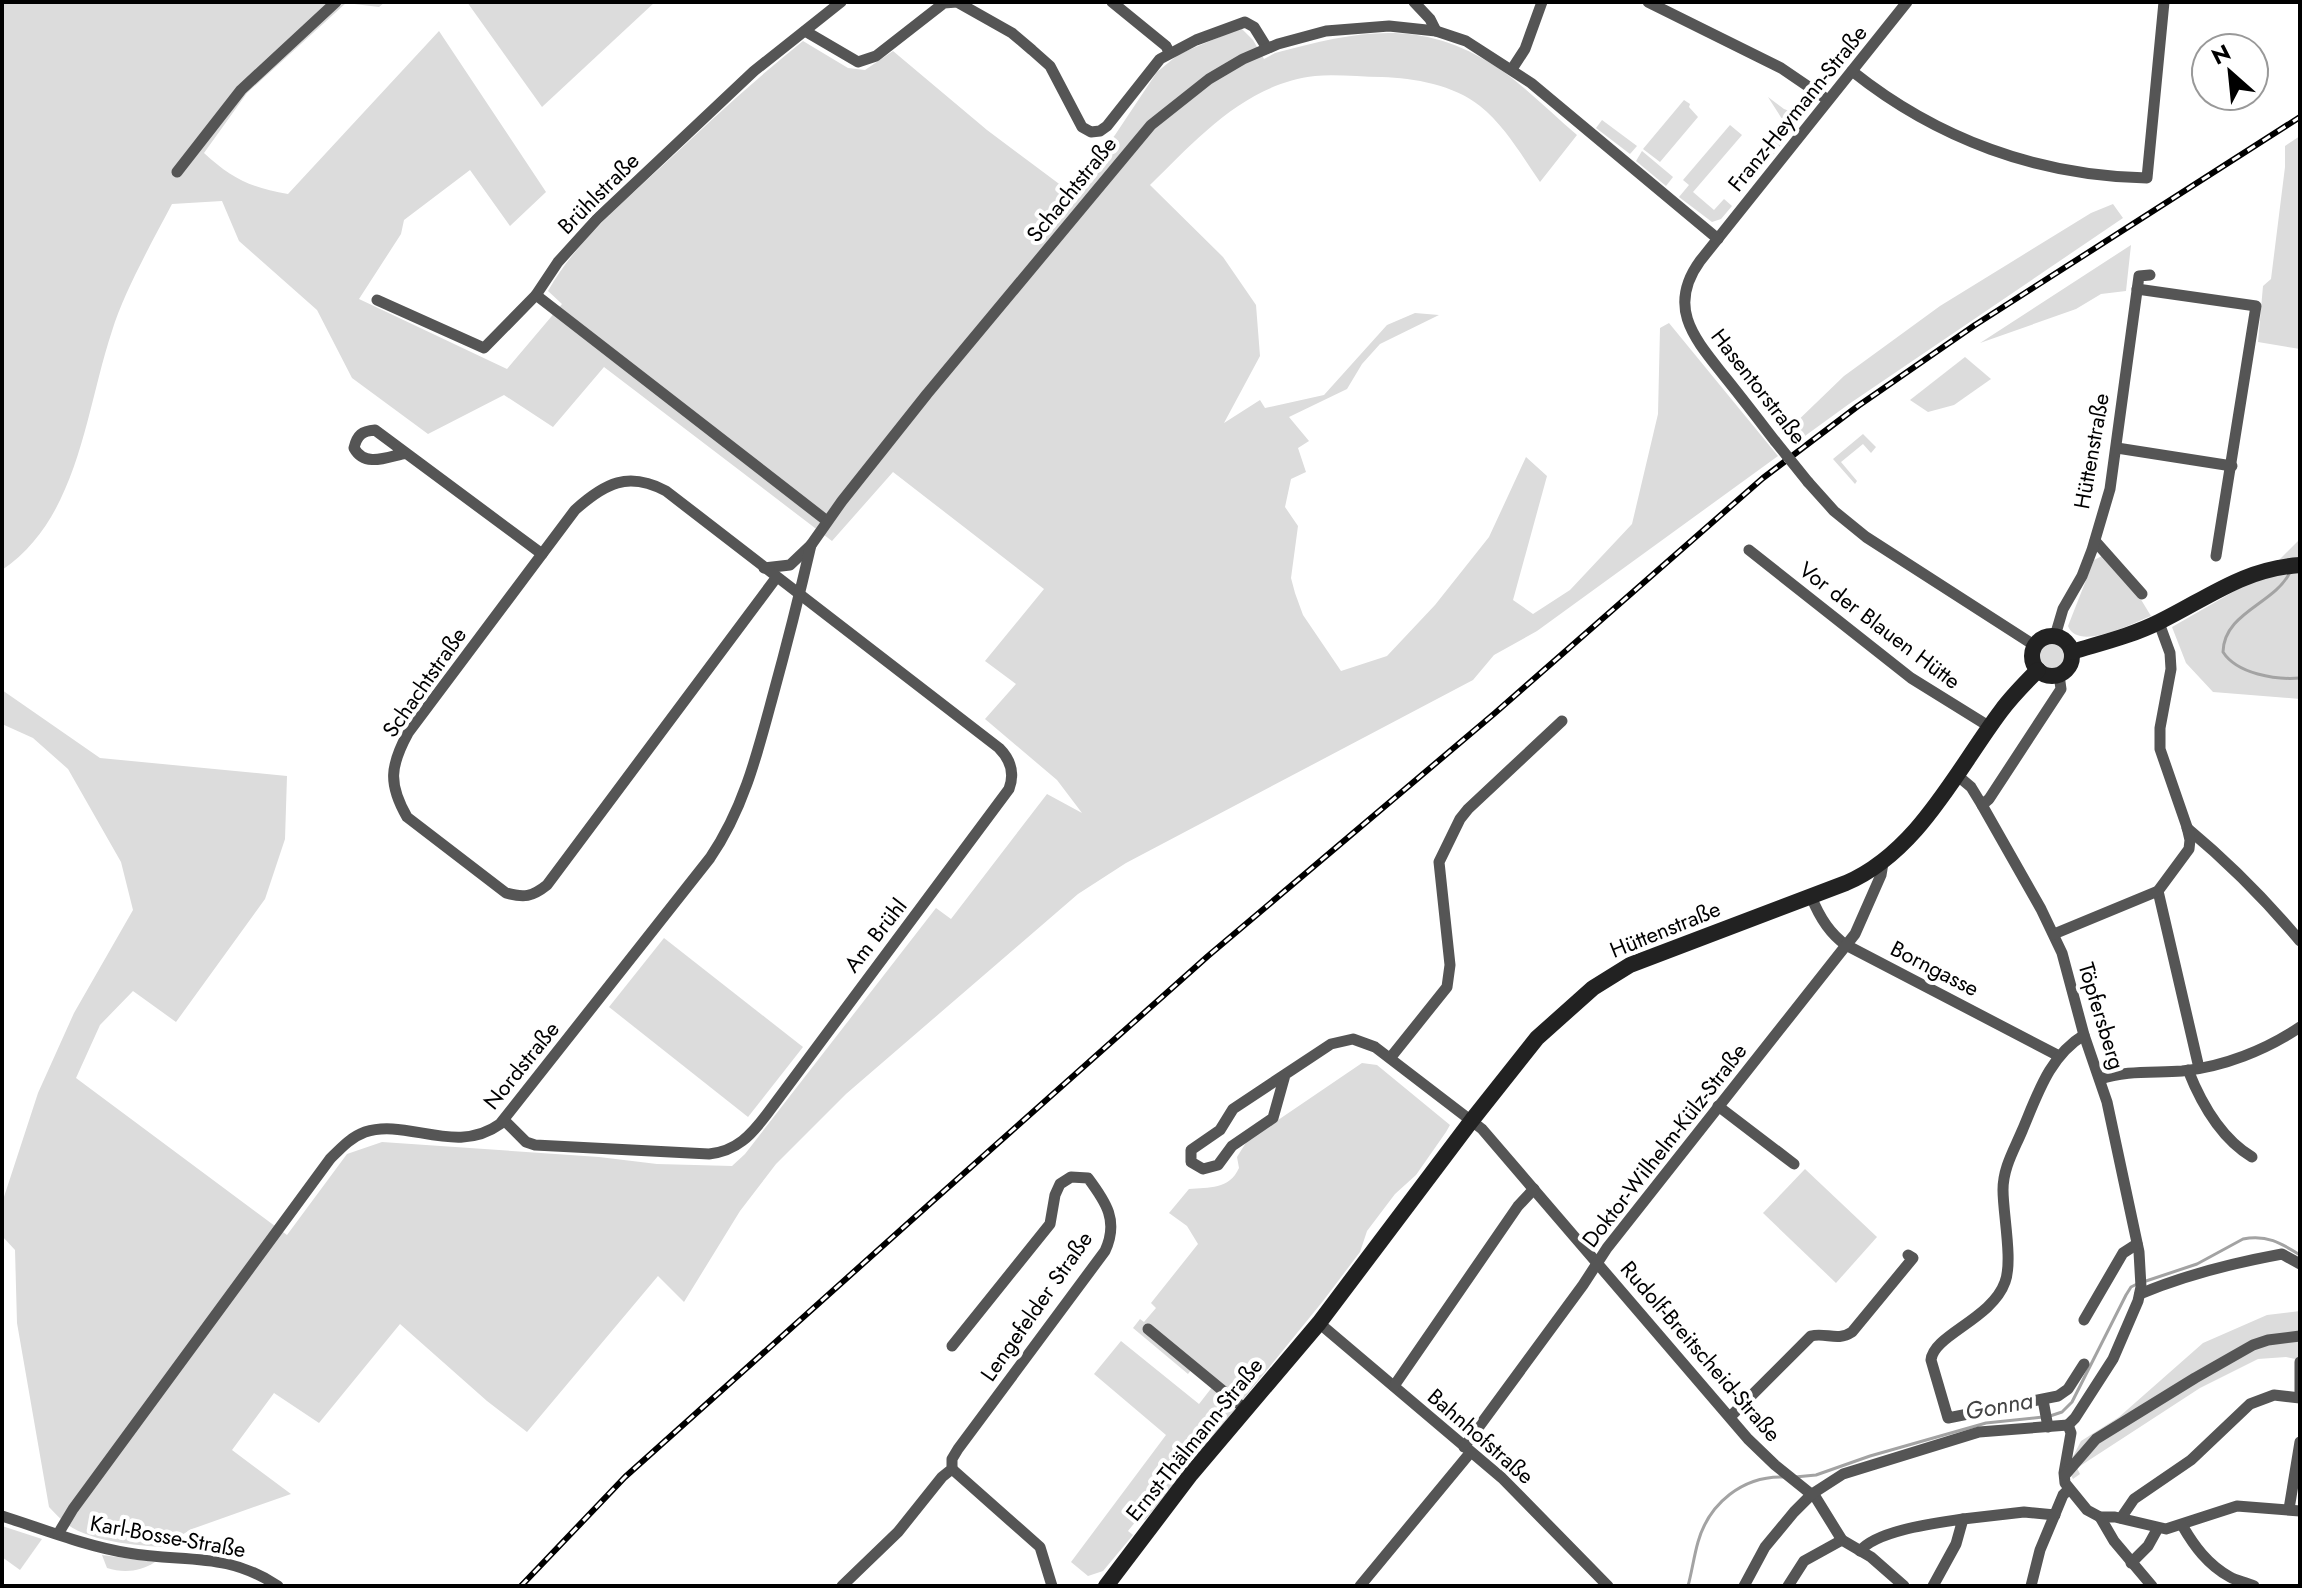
<svg xmlns="http://www.w3.org/2000/svg" width="2302" height="1588" font-family="Jost,sans-serif">
<style>
.green{fill:#dcdcdc}
.lines{fill:none;stroke-linecap:round;stroke-linejoin:round}
.stream{stroke:#a3a3a3;stroke-width:3}
.street{stroke:#555;stroke-width:11}
.secondary{stroke:#222;stroke-width:16}
.rail-casing{stroke:#000;stroke-width:6}
.rail{stroke:#fff;stroke-width:3;stroke-dasharray:9;stroke-linecap:butt}
.street-bridge{stroke:#555;stroke-width:11}
.labels{text-anchor:middle;stroke-width:8;stroke-linejoin:round;paint-order:stroke}
.street-label{font-size:22px;fill:#000;stroke:#fff}
.water-label{font-size:24px;font-style:italic;fill:#444;stroke:#fff}
</style>
<rect width="100%" height="100%" fill="#fff"/>
<g class="green">
<path d="M2 2H385L379 7 346 3 247 93 204 153C231 178 251 188 288 194L439 31 546 192 510 226 470 170 404 220 401 234 359 299 507 369 562 304 548 291C575 243 619 206 660 168 707 124 753 81 803 41L848 68 865 70 893 51 987 130 1070 192 1115 135 1157 72 1179 54 1241 28 1253 40 1264 59 1275 53C1359 31 1421 17 1498 68 1526 87 1551 113 1577 135L1540 182C1522 156 1505 126 1480 106 1454 85 1414 78 1382 77 1360 77 1336 74 1315 76 1245 84 1197 139 1150 185L1223 257 1256 305 1260 356 1224 423 1260 400 1265 408 1324 395 1387 325 1415 313 1439 315 1380 344 1362 364 1347 389 1289 417 1309 441 1298 448 1306 472 1291 479 1285 507 1298 526 1291 578 1295 593 1303 615 1341 671 1387 656 1435 605 1489 537 1526 457 1547 476 1513 600 1533 614 1570 590 1632 524 1658 414 1660 328 1669 323 1778 456 1537 631 1494 655 1473 680 1126 863 1078 894 846 1094 776 1164 740 1211 684 1302 658 1276 527 1432 487 1401 400 1324 319 1423 274 1393 232 1450 291 1494 192 1529 178 1537 173 1547C145 1547 91 1542 68 1525 61 1520 55 1513 49 1507L17 1323 15 1250 2 1236V1203L38 1093 74 1013 133 910 121 862 68 769 33 738 2 724V690L100 758 287 776 285 839 265 899 176 1022 133 991 100 1025 76 1078 287 1235 347 1154 382 1142 599 1157 657 1164 732 1166 745 1154 936 908 951 919 1047 794 1082 813 1057 780 985 719 1016 684 985 661 1044 589 893 472 832 541 604 367 553 427 504 395 428 434 352 378 317 310 239 241 222 201 172 204C152 242 124 292 112 331 85 412 79 518 2 570Z"/>
<polygon points="467,2 655,2 542,107"/>
<polygon points="1768,97 1784,109 1803,116 1770,159 1763,153 1768,148 1765,145 1784,122"/>
<polygon points="1684,100 1690,104 1689,107 1698,117 1660,162 1643,149"/>
<polygon points="1602,120 1637,146 1630,154 1596,128"/>
<polygon points="1730,125 1742,135 1693,192 1714,210 1724,199 1732,206 1721,219 1712,222 1679,197 1689,185 1683,180"/>
<polygon points="2300,136 2300,349 2258,342 2263,286 2271,279 2285,167 2285,146"/>
<polygon points="1642,151 1673,177 1666,186 1636,161"/>
<polygon points="2113,204 2123,218 1849,404 1798,441 1788,430 1844,376 1940,306 2091,213"/>
<polygon points="2131,245 2126,291 2101,294 2076,309 1980,343"/>
<polygon points="1965,357 1991,379 1954,405 1928,412 1910,400"/>
<polygon points="1863,434 1876,447 1871,453 1863,444 1841,462 1857,481 1855,484 1833,459"/>
<polygon points="2300,539 2300,699 2213,692 2186,663 2172,627 2266,573"/>
<path d="M2104 555 2140 598 2151 616C2133 623 2078 652 2068 626L2094 560Z"/>
<circle cx="2052" cy="656" r="13"/>
<polygon points="664,938 803,1047 748,1117 609,1007"/>
<path d="M1362 1063 1377 1065 1450 1125 1446 1132 1416 1175 1395 1194 1367 1231 1360 1252 1323 1301 1145 1520 1140 1516 1128 1531 1133 1535 1103 1571 1088 1576 1071 1562 1166 1435 1094 1374 1121 1341 1199 1404 1213 1386 1191 1370 1188 1374 1133 1328 1140 1319 1144 1322 1156 1308 1151 1303 1198 1244 1187 1226 1169 1213 1189 1189C1209 1187 1229 1190 1239 1168L1237 1157 1247 1141Z"/>
<polygon points="1805,1169 1877,1237 1836,1283 1763,1213"/>
<polygon points="2300,1311 2300,1360 2286,1357 2258,1359 2200,1388 2077,1468 2080,1474 2073,1479 2067,1468 2081,1441 2119,1417 2203,1343 2267,1315"/>
<polygon points="2,1526 42,1539 20,1570 2,1557"/>
<path d="M102 1555 155 1562C140 1572 123 1573 107 1568Z"/>
</g>
<g class="lines">
<g class="stream">
<path d="M2290 572C2275 604 2224 612 2223 652 2237 674 2276 680 2300 678"/>
<path d="M2146 1281 2197 1264 2243 1239C2266 1234 2281 1243 2300 1255"/>
<polyline points="2050,1416 2062,1412 2072,1402 2126,1295 2131,1287 2139,1283"/>
<polyline points="1795,1477 1816,1475 1870,1456 1986,1423 2043,1417"/>
<path d="M1688 1586C1692 1571 1694 1556 1698 1542 1709 1503 1743 1476 1783 1477"/>
</g>
<g class="street">
<polyline points="1112,2 1166,46 1169,52"/>
<polyline points="1414,2 1430,19 1436,31"/>
<polyline points="1648,2 1781,68 1828,100"/>
<polyline points="805,31 858,62 876,56 944,3 957,2 1012,33 1032,50 1050,66 1082,127 1091,132 1100,131 1107,126 1160,59 1196,40 1245,22 1254,27 1267,48"/>
<polyline points="1512,69 1525,49 1542,2"/>
<path d="M1852 71C1937 139 2038 176 2147 178L2164 2"/>
<polyline points="177,172 241,90 336,2"/>
<polyline points="2137,289 2256,306 2216,556"/>
<polyline points="536,295 827,521"/>
<polyline points="377,300 484,348 536,295 558,262 597,219 754,71 841,2"/>
<path d="M1775 441C1758 419 1742 398 1725 377 1695 339 1666 308 1700 261L1907 2"/>
<polyline points="2117,448 2232,466"/>
<path d="M406 453C387 457 365 468 354 448 357 435 362 431 375 430L542 554"/>
<polyline points="1808,482 1834,511 1866,537 2034,645"/>
<polyline points="2095,541 2142,594"/>
<polyline points="1749,550 1911,678 1990,727"/>
<polyline points="764,568 790,565 811,545 842,501 927,394 1151,125 1209,79 1243,59 1278,44 1326,31 1389,26 1436,31 1466,41 1531,83 1718,239"/>
<polyline points="2055,636 2063,609 2082,576 2092,550 2110,489 2139,276 2150,275"/>
<polyline points="1958,776 1971,787 1982,805 2041,909 2062,953 2084,1035 2107,1102 2139,1252 2141,1287 2138,1301 2113,1359 2075,1418 2068,1425"/>
<polyline points="1982,805 1989,799 2061,689 2059,675"/>
<path d="M2187 828C2229 863 2265 899 2300 941"/>
<polyline points="2158,891 2199,1068"/>
<path d="M1811 896C1818 914 1830 934 1846 945L2059 1056"/>
<polyline points="2054,934 2158,891 2189,849 2190,840 2187,827 2160,749 2160,728 2171,669 2170,653 2159,623"/>
<polyline points="1391,1057 1447,987 1450,965 1439,862 1460,819 1468,809 1562,721"/>
<path d="M2188 1070C2201 1103 2222 1139 2252 1157"/>
<polyline points="1285,1075 1273,1118 1232,1146 1218,1165 1203,1169 1191,1162 1191,1150 1220,1130 1233,1109 1331,1044 1353,1039 1375,1047 1482,1129 1748,1439 1775,1465 1816,1498 1842,1540 1871,1557 1904,1586"/>
<path d="M2100 1079C2126 1070 2155 1073 2182 1071 2223 1067 2266 1050 2300 1027"/>
<polyline points="1718,1106 1794,1164"/>
<path d="M504 1120 526 1142 535 1145 709 1154C737 1151 751 1135 767 1114L1009 789C1015 773 1011 760 999 748L666 491C628 471 605 483 575 510L408 733C390 766 388 784 407 817L506 893C524 898 532 897 547 885L776 578"/>
<path d="M2140 1294C2187 1274 2233 1263 2282 1254L2300 1264"/>
<polyline points="2084,1320 2123,1253 2137,1244"/>
<polyline points="1319,1323 1502,1478 1608,1586"/>
<polyline points="1148,1329 1245,1409"/>
<polyline points="2300,1362 2300,1395"/>
<path d="M2084 1364 2068 1389 2058 1396 1948 1418 1931 1360C1933 1335 1992 1319 2005 1282 2013 1261 2003 1214 2003 1190 2003 1168 2014 1150 2022 1131 2037 1096 2049 1056 2084 1035"/>
<polyline points="1394,1386 1518,1206 1534,1189"/>
<polyline points="2043,1400 2048,1427"/>
<path d="M1730 1417 1811 1336C1826 1332 1837 1342 1852 1332L1913 1258 1908 1255"/>
<polyline points="2068,1425 2071,1433 2064,1473 2065,1483 2087,1510 2100,1517 2115,1517 2166,1529 2237,1506 2300,1511"/>
<polyline points="1464,1447 1583,1285 1607,1248 1855,934 1881,875 1883,863"/>
<polyline points="952,1469 1040,1547 1052,1586"/>
<polyline points="2065,1475 2096,1439 2195,1378 2253,1345 2268,1340 2300,1336"/>
<polyline points="2289,1509 2300,1442"/>
<path d="M2 1516C43 1529 85 1546 128 1553 185 1563 225 1551 278 1586"/>
<polyline points="2100,1517 2114,1541 2152,1586"/>
<polyline points="2121,1518 2134,1499 2191,1460 2250,1404 2274,1395 2300,1398"/>
<polyline points="1963,1519 2024,1512 2055,1515"/>
<path d="M2182 1525C2194 1546 2208 1565 2230 1577 2237 1581 2246 1582 2254 1586"/>
<path d="M58 1534 73 1509 330 1159C341 1148 351 1137 365 1132 407 1118 456 1156 500 1124L710 858C743 810 757 755 772 699 786 648 799 597 811 545"/>
<path d="M1860 1551C1877 1530 1937 1523 1963 1519L1956 1544 1933 1586"/>
<polyline points="2131,1563 2148,1546 2158,1528"/>
<path d="M842 1586 898 1532 942 1477 952 1469V1459L958 1449 1105 1251C1119 1221 1106 1202 1088 1178L1071 1177 1060 1184 1055 1195 1050 1224 952 1346"/>
<polyline points="1360,1586 1470,1453"/>
<polyline points="1744,1586 1765,1547 1794,1512 1812,1494 1843,1474 1979,1432 2068,1425"/>
<polyline points="1788,1586 1804,1561 1842,1540"/>
<polyline points="2031,1586 2040,1550 2063,1495 2069,1489"/>
</g>
<g class="secondary">
<circle cx="2052" cy="656" r="20"/>
<path d="M2072 652C2101 643 2131 636 2159 622 2208 598 2243 569 2300 565"/>
<path d="M1106 1586 1191 1474 1319 1323 1472 1120 1537 1038 1593 988 1630 965 1846 883C1918 852 1956 771 2001 711 2012 696 2025 683 2038 670"/>
</g>
<g class="rail-casing">
<polyline id="rail" points="521,1586 625,1477 934,1200 1208,956 1495,713 1763,478 1858,406 1975,325 2300,117"/>
</g>
<use href="#rail" class="rail"/>
<polyline class="street-bridge" points="1775,441 1808,482"/>
</g>
<g class="labels">
<g class="street-label">
<text transform="translate(1797 108) rotate(-51)" y="8">Franz-Heymann-Straße</text>
<text transform="translate(1071 189) rotate(-51)" y="8">Schachtstraße</text>
<text transform="translate(598 193) rotate(-45)" y="8">Brühlstraße</text>
<text transform="translate(1759 386) rotate(52)" y="8">Hasentorstraße</text>
<text transform="translate(2091 451) rotate(-80)" y="8">Hüttenstraße</text>
<text transform="translate(1880 625) rotate(37)" y="8">Vor der Blauen Hütte</text>
<text transform="translate(424 682) rotate(-55)" y="8">Schachtstraße</text>
<text transform="translate(1665 929) rotate(-22)" y="8">Hüttenstraße</text>
<text transform="translate(875 935) rotate(-52)" y="8">Am Brühl</text>
<text transform="translate(1935 968) rotate(27)" y="8">Borngasse</text>
<text transform="translate(2102 1016) rotate(73)" y="8">Töpfersberg</text>
<text transform="translate(521 1065) rotate(-51)" y="8">Nordstraße</text>
<text transform="translate(1664 1145) rotate(-52)" y="8">Doktor-Wilhelm-Külz-Straße</text>
<text transform="translate(1036 1306) rotate(-55)" y="8">Lengefelder Straße</text>
<text transform="translate(1701 1351) rotate(49)" y="8">Rudolf-Breitscheid-Straße</text>
<text transform="translate(1481 1436) rotate(41)" y="8">Bahnhofstraße</text>
<text transform="translate(1194 1439) rotate(-51)" y="8">Ernst-Thälmann-Straße</text>
<text transform="translate(168 1536) rotate(10)" y="8">Karl-Bosse-Straße</text>
</g>
<g class="water-label">
<text transform="translate(1999 1406) rotate(-10)" y="8">Gonna</text>
</g>
</g>
<rect width="2302" height="1588" fill="none" stroke="#000000" stroke-width="8"/>
<g transform="translate(2230 72) rotate(333)"><circle r="38" fill="#ffffff" stroke="#999999" stroke-width="2"/>
<path d="M0-6L14 30L0 20L-14 30Z" fill="#000000"/>
<text y="-12" font-size="22" font-weight="bold" text-anchor="middle" fill="#000000">N</text>
</g>
</svg>
